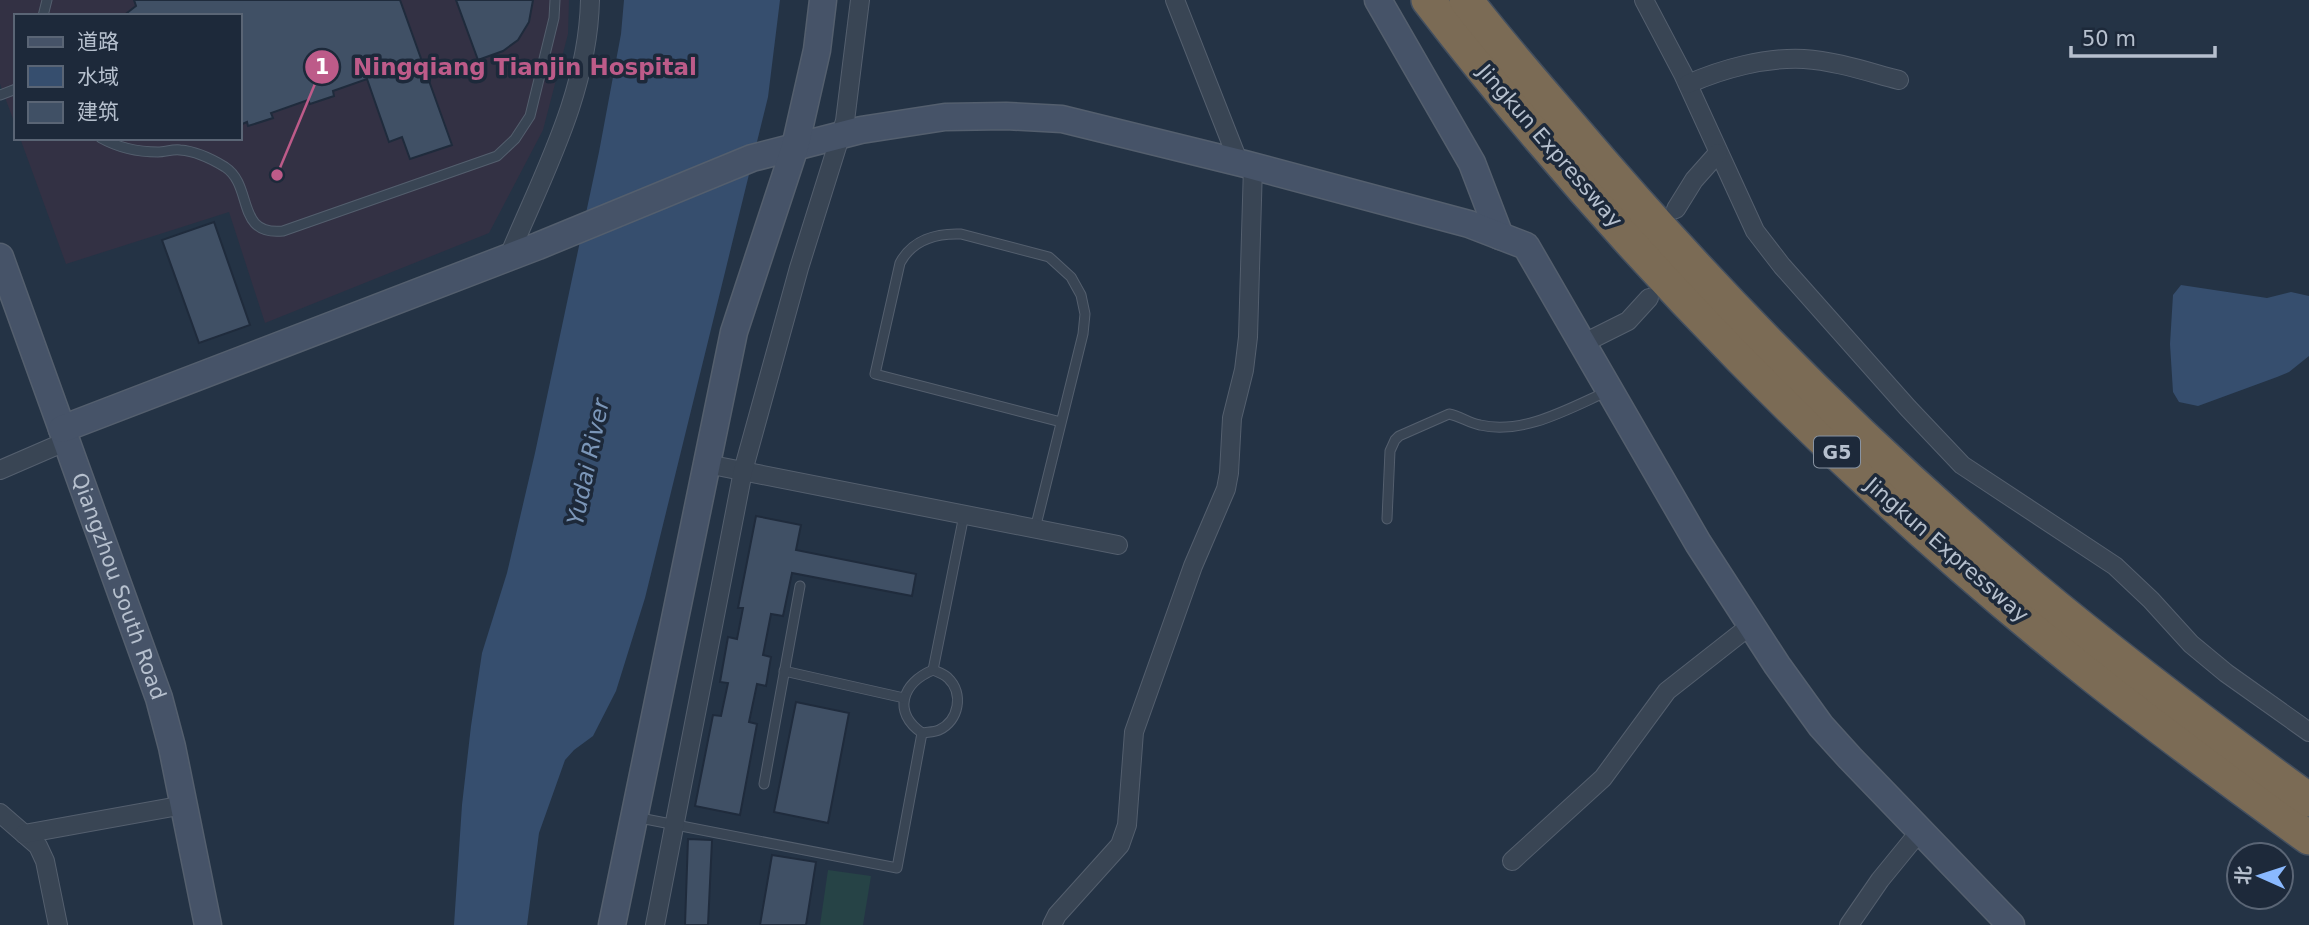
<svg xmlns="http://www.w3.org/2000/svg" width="2309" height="925" font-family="'DejaVu Sans','Noto Sans SC',sans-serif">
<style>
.medical{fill:#333144}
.green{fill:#264346}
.water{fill:#364e6e}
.building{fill:#405065;stroke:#1f2b3c;stroke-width:2}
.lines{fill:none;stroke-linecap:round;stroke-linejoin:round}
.lane-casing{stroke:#545f6e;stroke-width:11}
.street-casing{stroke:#545f6e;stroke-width:20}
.secondary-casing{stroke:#545f6e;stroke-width:29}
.highway-casing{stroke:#434f5f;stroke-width:36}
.lane{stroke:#394554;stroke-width:9}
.street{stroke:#394554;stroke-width:18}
.secondary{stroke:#465368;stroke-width:26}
.highway{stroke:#7b6b55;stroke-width:33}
.labels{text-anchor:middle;stroke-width:7;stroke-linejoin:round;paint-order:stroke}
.shield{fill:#1d293a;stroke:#8893a2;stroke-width:2}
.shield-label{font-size:19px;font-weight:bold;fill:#b6c0ce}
.street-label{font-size:21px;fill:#b6c0ce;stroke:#1d293a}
.water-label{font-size:23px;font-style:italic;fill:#7b96b8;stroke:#1d293a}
.leader{fill:none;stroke:#bd5b89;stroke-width:2.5}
.callout-dot{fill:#bd5b89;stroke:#1d293a;stroke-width:2.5}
.mark-label{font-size:21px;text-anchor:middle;font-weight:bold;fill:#fff}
.callout-label{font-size:23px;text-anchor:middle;font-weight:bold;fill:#bd5b89;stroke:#1d293a;stroke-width:7;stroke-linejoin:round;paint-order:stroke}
</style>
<rect width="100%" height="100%" fill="#243345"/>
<polygon class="medical" points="0,0 569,0 568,34 543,130 489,233 265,323 229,212 66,264 20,138 240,138 240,16 16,16 16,127 0,84"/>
<polygon class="green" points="828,870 871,876 863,925 820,925"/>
<g class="water">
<polygon points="624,0 780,0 768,97 645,598 616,691 593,736 574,750 565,760 539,833 527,925 454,925 462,805 471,726 482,653 507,573 535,453 599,152 621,34"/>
<polygon points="2181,285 2267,298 2291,292 2309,296 2309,356 2289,372 2277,377 2198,406 2179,402 2173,392 2170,344 2173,295"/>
</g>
<g class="building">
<polygon points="134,0 400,0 452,145 410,159 402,137 389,142 367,79 333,91 334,96 310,104 308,100 271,113 273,118 248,126 247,122 240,125 240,16 123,16 136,6"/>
<polygon points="456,0 533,0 529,22 518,40 503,51 478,60"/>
<polygon points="214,222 250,325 199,343 162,240"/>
<polygon points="756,516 801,525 796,550 916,574 912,596 792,573 783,616 771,614 763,655 771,657 766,686 757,684 749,722 757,724 740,815 695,806 713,715 721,716 728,683 720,682 728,637 737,639 743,608 738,608"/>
<polygon points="796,702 849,713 828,823 774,812"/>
<polygon points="688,839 712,840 708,925 685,925"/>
<polygon points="772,855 816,862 806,925 760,925"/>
</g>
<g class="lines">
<g class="lane-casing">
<g id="lane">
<polyline points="43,16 47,0"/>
<polyline points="0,95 16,89"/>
<path d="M101 138C119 148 139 152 158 152 165 152 173 149 180 150 195 151 212 159 225 167 254 186 235 236 283 231L497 156 515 139 530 116 554 18 555 0"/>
<path d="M1387 519 1390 451 1395 440 1399 436 1449 414C1460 416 1469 423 1480 425 1523 435 1568 409 1606 392"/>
<path d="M1035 529 1083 334 1085 314 1081 295 1071 277 1049 257 961 234C936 233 912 240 900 263L875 374 1061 422"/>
<path d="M933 670C938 672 944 674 948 678 964 693 959 721 939 730 935 732 928 732 922 733 892 712 902 683 933 670Z"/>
<polyline points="933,670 964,515"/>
<polyline points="784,671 904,698"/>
<polyline points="764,784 800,586"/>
<polyline points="635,817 897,868 922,733"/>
</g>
</g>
<g class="street-casing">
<g id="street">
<polyline points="1175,0 1239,163"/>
<polyline points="1644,0 1683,74 1755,231 1782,266 1908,408 1962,465 2115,566 2151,600 2191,644 2226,673 2309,732"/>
<path d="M1688 84C1722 69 1765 57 1804 59 1836 61 1868 72 1899 80"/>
<polyline points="1676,209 1694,180 1718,153"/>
<path d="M508 258C543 174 588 93 590 0"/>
<polyline points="1582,344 1628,321 1649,298"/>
<polyline points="707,464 1118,545"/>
<polyline points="0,470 67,441"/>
<polyline points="0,813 38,846 45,861 58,925"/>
<polyline points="24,834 184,805"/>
<polyline points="1512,861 1603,778 1667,691 1751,625"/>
<polyline points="655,925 743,471 799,268 845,121 860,0"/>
<polyline points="1052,925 1057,915 1120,845 1127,825 1134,732 1193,566 1226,489 1229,473 1232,418 1244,370 1248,337 1253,166"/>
<polyline points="1849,925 1880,880 1920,831"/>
</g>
</g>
<g class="secondary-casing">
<g id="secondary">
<polyline points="1378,0 1472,163 1500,236"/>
<path id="s1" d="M0 257 159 698 172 747 208 925"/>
<polyline points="62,429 538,246 752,158 861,130 945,117 1006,116 1062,119 1245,164 1469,224 1526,246 1698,543 1777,665 1821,726 1850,758 2011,925"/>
<polyline points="612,925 734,332 795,147 817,50 823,0"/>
</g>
</g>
<g class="highway-casing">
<g id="highway">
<path d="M1428 0C1618 247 1849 482 2093 676 2164 732 2236 785 2309 838"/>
<path d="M1466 0C1499 43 1536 85 1571 126 1711 291 1865 447 2031 586 2121 661 2214 731 2309 800"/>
</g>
</g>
<use href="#lane" class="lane"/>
<use href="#street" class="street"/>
<use href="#secondary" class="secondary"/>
<use href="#highway" class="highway"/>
</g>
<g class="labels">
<rect class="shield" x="1814" y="436.5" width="46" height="31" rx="5"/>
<g class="shield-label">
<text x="1837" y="459">G5</text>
</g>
<g class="street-label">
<text transform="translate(1550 146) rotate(49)" y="7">Jingkun Expressway</text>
<text transform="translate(1947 550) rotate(41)" y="7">Jingkun Expressway</text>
<text dy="7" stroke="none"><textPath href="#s1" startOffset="350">Qiangzhou South Road</textPath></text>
</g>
<g class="water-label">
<text transform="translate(588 462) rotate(-78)" y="8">Yudai River</text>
</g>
</g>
<path class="leader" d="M277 175L322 67"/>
<g class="callout-dot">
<circle cx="277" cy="175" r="7"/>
<circle cx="322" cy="67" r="18"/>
</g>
<g class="mark-label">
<text x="322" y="74">1</text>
</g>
<g class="callout-label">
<text x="525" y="75">Ningqiang Tianjin Hospital</text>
</g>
<rect x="14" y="14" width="228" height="126" fill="#1d293a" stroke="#5a6575" stroke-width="2"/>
<rect x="28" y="37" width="35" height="10" fill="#465368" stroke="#5a6575" stroke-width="2"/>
<text x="77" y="49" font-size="21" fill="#b6c0ce">道路</text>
<rect x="28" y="66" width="35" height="21" fill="#364e6e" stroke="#5a6575" stroke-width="2"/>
<text x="77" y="84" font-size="21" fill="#b6c0ce">水域</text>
<rect x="28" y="102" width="35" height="21" fill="#405065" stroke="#5a6575" stroke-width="2"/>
<text x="77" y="119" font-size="21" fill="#b6c0ce">建筑</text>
<g transform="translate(2260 876) rotate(273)"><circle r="33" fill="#1d293a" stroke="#5a6575" stroke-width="2"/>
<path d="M0-5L12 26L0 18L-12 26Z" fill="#8ab9ff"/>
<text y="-10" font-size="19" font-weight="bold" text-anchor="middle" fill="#b6c0ce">北</text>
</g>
<path d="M2071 46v10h144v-10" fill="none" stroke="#b6c0ce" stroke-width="3.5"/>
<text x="2082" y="46" font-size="21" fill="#b6c0ce" stroke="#1d293a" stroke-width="5" paint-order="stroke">50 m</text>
</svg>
